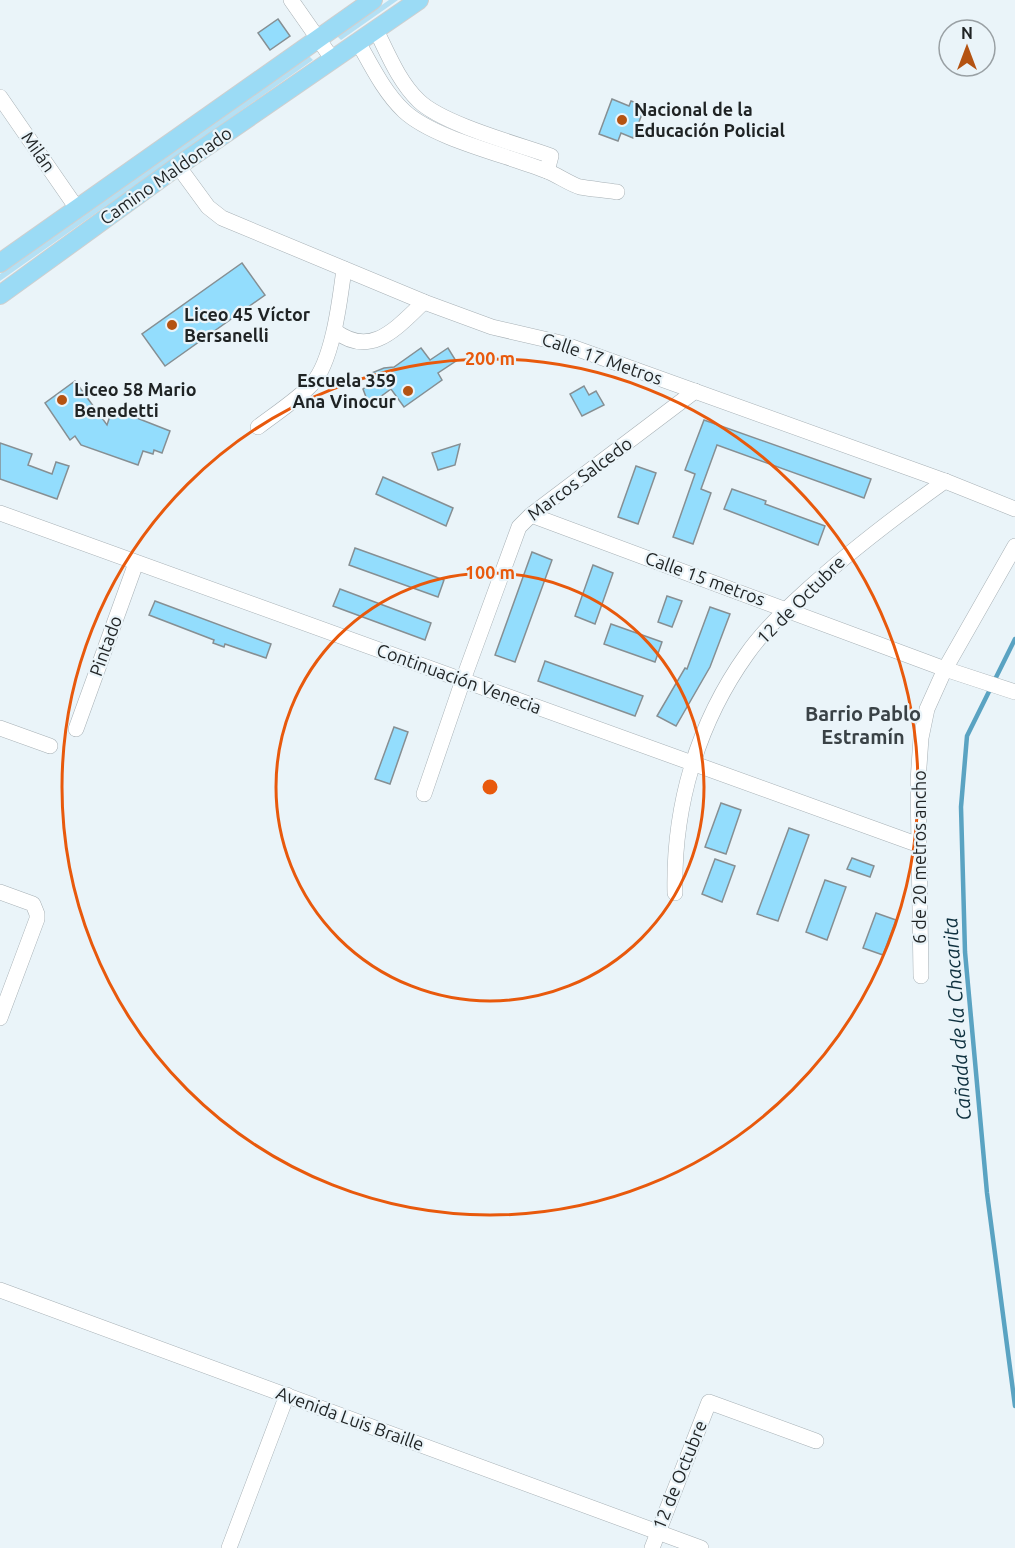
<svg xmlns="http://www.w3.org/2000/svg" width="1015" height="1548" font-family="Ubuntu,sans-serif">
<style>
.green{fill:#b4e0f4}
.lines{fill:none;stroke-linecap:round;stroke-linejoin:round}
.stream{stroke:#5aa3c2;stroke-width:4.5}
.building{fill:#93ddfd;stroke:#868f93;stroke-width:1.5}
.minor-casing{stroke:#a7b0b5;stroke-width:16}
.major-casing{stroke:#cecfcf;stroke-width:20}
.minor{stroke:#fff;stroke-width:15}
.major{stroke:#9bdbf5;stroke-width:18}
.ring{fill:none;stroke:#e8590c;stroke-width:3}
.poi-dot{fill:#b45312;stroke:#eaf4f9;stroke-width:2}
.labels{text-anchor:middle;stroke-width:4.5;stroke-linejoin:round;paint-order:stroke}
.poi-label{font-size:18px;font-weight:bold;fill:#1f2324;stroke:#eaf4f9;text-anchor:start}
.street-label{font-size:18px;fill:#1f2324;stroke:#eaf4f9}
.neighbourhood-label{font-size:20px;font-weight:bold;fill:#3a4246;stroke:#eaf4f9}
.water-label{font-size:20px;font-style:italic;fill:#0e303e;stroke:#eaf4f9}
.centre{fill:#e8590c;stroke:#eaf4f9;stroke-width:3}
.ring-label{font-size:18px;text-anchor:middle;font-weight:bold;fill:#e8590c;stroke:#eaf4f9;stroke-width:4.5;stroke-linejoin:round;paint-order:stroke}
</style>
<rect width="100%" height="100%" fill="#eaf4f9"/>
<g class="green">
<polygon points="389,0 398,0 341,40 337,36"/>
<polygon points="309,56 313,60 0,281 0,274"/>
</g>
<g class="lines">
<polyline class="stream" points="1015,639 967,736 961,807 965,952 987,1193 1015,1406"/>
</g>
<g class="building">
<polygon points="278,19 290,36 270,50 258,33"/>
<polygon points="612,99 629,106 631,101 645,106 633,138 621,133 618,141 599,134"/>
<polygon points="242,263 265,295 165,366 142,334"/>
<polygon points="421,348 430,360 448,348 456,361 438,373 442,380 404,407 391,389 369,405 363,389 374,381 369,374 384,368 394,367"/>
<polygon points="75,381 107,425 110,416 116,418 119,411 170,431 162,453 154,450 153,454 143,451 138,465 81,445 75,436 70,440 45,403"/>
<polygon points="584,386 589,395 596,391 604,405 582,416 570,394"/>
<polygon points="704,420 871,479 864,498 717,445 701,489 711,493 693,544 673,537 695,474 685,470"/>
<polygon points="0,443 32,454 28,465 52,474 56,462 69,466 57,499 0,479"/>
<polygon points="460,444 455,465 438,470 432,453"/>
<polygon points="636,466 656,473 638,524 618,517"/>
<polygon points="383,477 453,508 446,526 376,494"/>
<polygon points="732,489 766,501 765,504 825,526 818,545 724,509"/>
<polygon points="355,548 444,580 438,597 349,565"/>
<polygon points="532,552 552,560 515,662 495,655"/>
<polygon points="593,565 613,573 595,624 575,616"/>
<polygon points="340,589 431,623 425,640 333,606"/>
<polygon points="667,596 682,601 672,627 658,622"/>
<polygon points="155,601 271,644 266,658 225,644 224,647 213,643 214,640 149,615"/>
<polygon points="710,607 730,614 710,667 676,726 657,716 685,668 687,669"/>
<polygon points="611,624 662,642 655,662 604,644"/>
<polygon points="545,661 643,696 635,716 538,681"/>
<polygon points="394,727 408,732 390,784 375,779"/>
<polygon points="721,803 741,810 726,854 705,847"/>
<polygon points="789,828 809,835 778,921 757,914"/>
<polygon points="852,858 874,866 870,877 847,869"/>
<polygon points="715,859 735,866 722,902 702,894"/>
<polygon points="825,880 846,887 827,940 806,932"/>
<polygon points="876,913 896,920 883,955 863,948"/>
</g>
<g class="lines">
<g class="minor-casing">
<g id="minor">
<polyline points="291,0 333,60"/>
<path d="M376 30C388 54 399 82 419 101 443 124 517 144 551 156L547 171"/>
<path d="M358 42C371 65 384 92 404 111 434 139 507 155 547 171 557 175 572 185 580 187 592 189 604 190 617 192"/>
<polyline points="0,97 76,207"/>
<polyline points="178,166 208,207 222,218 424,302 492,327 561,343 945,481 1015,509"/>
<path d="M335 331C372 359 397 327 424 302"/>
<path d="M258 427C275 414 298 399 312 384 333 361 340 299 344 269"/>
<polyline points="0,513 919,845"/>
<polyline points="531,515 945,669 1015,692"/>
<polyline points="0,728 50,746"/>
<polyline points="76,729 136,563"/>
<polyline points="424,794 463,680 519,527 531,515 695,391"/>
<polyline points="0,892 33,904 37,914 37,919 0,1018"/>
<path d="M675 893C673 807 697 724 747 654 763 631 785 610 806 591 850 551 896 516 945 481"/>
<polyline points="921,976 918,781 921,738 927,709 945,669 1015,546"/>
<polyline points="0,1290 701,1548"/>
<polyline points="229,1548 287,1395"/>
<polyline points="652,1548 709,1402 816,1441"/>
</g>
</g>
<g class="major-casing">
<g id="major">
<polyline points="0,263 373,0"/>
<polyline points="0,295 178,166 419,0"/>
</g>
</g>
<use href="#minor" class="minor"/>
<use href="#major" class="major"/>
</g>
<g class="ring">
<circle cx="490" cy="787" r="214"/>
<circle cx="490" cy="787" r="428"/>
</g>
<g class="poi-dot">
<circle cx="622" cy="120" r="6"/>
<circle cx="172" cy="325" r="6"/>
<circle cx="408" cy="391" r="6"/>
<circle cx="62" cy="400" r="6"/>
</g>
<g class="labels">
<g class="poi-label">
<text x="634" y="116">Nacional de la<tspan x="634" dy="21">Educación Policial</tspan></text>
<text x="184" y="321">Liceo 45 Víctor<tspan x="184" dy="21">Bersanelli</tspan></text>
<text x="396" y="387" text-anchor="end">Escuela 359<tspan x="396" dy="21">Ana Vinocur</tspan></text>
<text x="74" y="396">Liceo 58 Mario<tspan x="74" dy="21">Benedetti</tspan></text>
</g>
<g class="street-label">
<text transform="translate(38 152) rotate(55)" y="6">Milán</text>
<text transform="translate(166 176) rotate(-35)" y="6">Camino Maldonado</text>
<text transform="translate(602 359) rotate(19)" y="6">Calle 17 Metros</text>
<text transform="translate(580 479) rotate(-37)" y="6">Marcos Salcedo</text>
<text transform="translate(705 579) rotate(20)" y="6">Calle 15 metros</text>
<text transform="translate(801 600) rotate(-45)" y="6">12 de Octubre</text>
<text transform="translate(106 646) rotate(-70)" y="6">Pintado</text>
<text transform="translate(459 679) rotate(20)" y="6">Continuación Venecia</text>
<text transform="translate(920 857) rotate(-90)" y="6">6 de 20 metros ancho</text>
<text transform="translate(350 1419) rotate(20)" y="6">Avenida Luis Braille</text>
<text transform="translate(680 1475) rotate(-68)" y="6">12 de Octubre</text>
</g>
<g class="neighbourhood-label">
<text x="863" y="721">Barrio Pablo<tspan x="863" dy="23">Estramín</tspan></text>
</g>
<g class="water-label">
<text transform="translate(957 1019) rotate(-94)" y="7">Cañada de la Chacarita</text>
</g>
</g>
<circle cx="490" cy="787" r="9" class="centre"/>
<g class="ring-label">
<text x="490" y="365">200 m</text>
<text x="490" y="579">100 m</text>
</g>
<g transform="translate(967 48)"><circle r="28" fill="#eaf4f9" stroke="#99a0a4" stroke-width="1.5"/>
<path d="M0-4.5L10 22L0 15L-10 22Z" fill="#b45312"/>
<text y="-9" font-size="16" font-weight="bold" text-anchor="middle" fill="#1f2324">N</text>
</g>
</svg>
